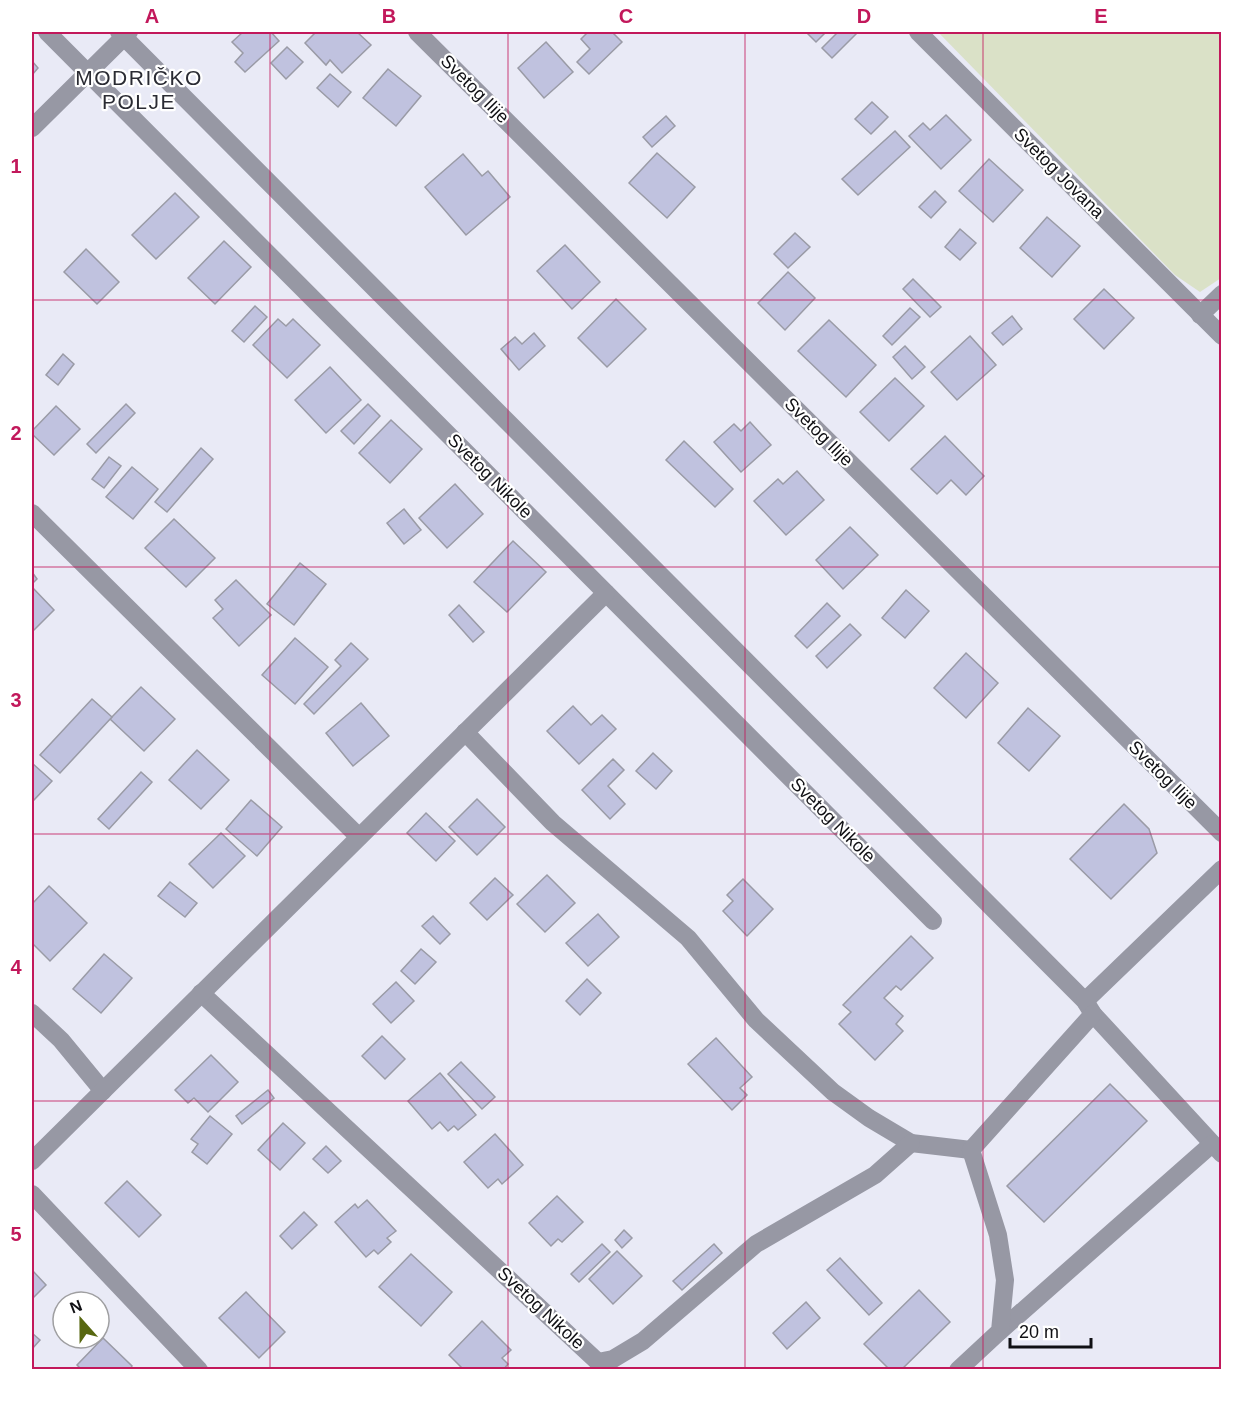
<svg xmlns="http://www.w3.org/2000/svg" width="1253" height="1401" font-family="Helvetica,sans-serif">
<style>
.green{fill:#dae1c7}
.building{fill:#c0c2df;stroke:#9a9ba6;stroke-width:1.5}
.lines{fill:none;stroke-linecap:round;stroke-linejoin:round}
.minor{stroke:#9798a4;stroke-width:18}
.grid{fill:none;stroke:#c2185b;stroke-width:1.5;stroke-opacity:0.55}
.labels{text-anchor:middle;stroke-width:4.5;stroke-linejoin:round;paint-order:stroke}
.street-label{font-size:18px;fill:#101014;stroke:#fff}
.quarter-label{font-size:21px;letter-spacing:1.5px;fill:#2a2b33;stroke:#fff}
.neatline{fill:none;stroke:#c2185b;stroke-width:2}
.grid-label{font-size:20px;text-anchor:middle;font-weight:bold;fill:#c2185b}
</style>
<rect width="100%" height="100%" fill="#e9eaf6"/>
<polygon class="green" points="938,32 1221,32 1221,278 1200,292 1175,275"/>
<g class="building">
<polygon points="243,32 271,32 279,41 245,72 235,62 243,53 232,42"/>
<polygon points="316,32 357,32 371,45 342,73 330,60 326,65 305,43"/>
<polygon points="588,32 612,32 622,42 589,74 577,62 590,49 581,39"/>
<polygon points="806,32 826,32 816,42"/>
<polygon points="838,32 858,32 832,58 822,48"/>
<polygon points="546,42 573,72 544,98 518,68"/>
<polygon points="287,47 303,62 286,79 271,63"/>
<polygon points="32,61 38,68 32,75"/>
<polygon points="388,69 421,96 396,126 363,98"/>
<polygon points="330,74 351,92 338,107 317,88"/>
<polygon points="872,102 888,117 871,134 855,119"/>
<polygon points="946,115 971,140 941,169 909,136 923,123 930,130"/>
<polygon points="666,116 675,126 652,147 643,137"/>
<polygon points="895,131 910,147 858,195 842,179"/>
<polygon points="657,153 695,187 667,218 629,183"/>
<polygon points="463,154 482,176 488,171 510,197 466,235 425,187"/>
<polygon points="989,159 1023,190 993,222 959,191"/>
<polygon points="935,191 946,202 931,218 919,207"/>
<polygon points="175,193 199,217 156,259 132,235"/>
<polygon points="1047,217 1080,246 1052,277 1020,248"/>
<polygon points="960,229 976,243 960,260 945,247"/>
<polygon points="795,233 810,247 788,268 774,254"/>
<polygon points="224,241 251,267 215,304 188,278"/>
<polygon points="565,245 600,282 572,309 537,271"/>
<polygon points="86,249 119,282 97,304 64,272"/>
<polygon points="788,272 815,298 785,330 758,303"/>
<polygon points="913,279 941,307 930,317 903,289"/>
<polygon points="1104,289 1134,318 1104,349 1074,319"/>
<polygon points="616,299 646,329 607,367 578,338"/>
<polygon points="255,306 267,317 244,342 232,331"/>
<polygon points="910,308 920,317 892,345 883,336"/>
<polygon points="1012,316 1022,329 1003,345 992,333"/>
<polygon points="278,319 286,326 293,319 320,345 287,378 253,345"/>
<polygon points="829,320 876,365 846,397 798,351"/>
<polygon points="534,333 545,346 519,370 501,349 515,337 522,344"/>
<polygon points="970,336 996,365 957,400 931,372"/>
<polygon points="905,346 925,367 912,379 893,357"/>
<polygon points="63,354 74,364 58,385 46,375"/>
<polygon points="330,367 361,400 326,433 295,400"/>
<polygon points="895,378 924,406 889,441 860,412"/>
<polygon points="126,404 135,413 96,453 87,444"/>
<polygon points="368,404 380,416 354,444 341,431"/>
<polygon points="56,406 80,429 54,455 32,434 32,431"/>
<polygon points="391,420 422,449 390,483 359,453"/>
<polygon points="750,422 771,445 741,472 714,442 734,424 741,431"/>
<polygon points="945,436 984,476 966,495 951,480 937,494 911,469"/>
<polygon points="684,441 733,489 715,507 666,460"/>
<polygon points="201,448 213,459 167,512 155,502"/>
<polygon points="109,457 121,466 104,488 92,479"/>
<polygon points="132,467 158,489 133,519 106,497"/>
<polygon points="797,471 824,500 786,535 754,501 778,479 783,484"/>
<polygon points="455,484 483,514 447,548 419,518"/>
<polygon points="404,509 421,530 404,544 387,523"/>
<polygon points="174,519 215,558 186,587 145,548"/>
<polygon points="850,527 878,555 843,589 816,560"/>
<polygon points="513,541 546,572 507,612 474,582"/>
<polygon points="300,563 326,584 294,625 267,604"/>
<polygon points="32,572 37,579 32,584"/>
<polygon points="236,580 271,615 239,646 213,618 223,609 215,600"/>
<polygon points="32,587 54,610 32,632"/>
<polygon points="906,590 929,611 905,638 882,618"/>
<polygon points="827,603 840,616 807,648 795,636"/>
<polygon points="459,605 484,632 473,642 449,615"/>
<polygon points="850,624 861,635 827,668 816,656"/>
<polygon points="295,638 328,667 295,704 262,675"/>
<polygon points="351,643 368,659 314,714 304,704 341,666 335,660"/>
<polygon points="966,653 998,683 966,718 934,688"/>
<polygon points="141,687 175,719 144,751 110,719"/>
<polygon points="92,699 112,717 60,773 40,755"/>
<polygon points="361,703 389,736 353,766 326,733"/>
<polygon points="573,706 591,725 602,715 616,729 579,764 547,731"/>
<polygon points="1028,708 1060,736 1029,771 998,743"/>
<polygon points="197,750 229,780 201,809 169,780"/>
<polygon points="653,753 672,771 656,789 636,771"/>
<polygon points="613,759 624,770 608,786 625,804 610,819 582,790"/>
<polygon points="32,763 52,781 32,802"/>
<polygon points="141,772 152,782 109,829 98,819"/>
<polygon points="477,799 505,827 477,855 449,827"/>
<polygon points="251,800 282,827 257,856 226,829"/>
<polygon points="1124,804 1149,829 1157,853 1111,899 1070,859"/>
<polygon points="426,813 455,841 436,861 407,833"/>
<polygon points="221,833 245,856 213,888 189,864"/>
<polygon points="547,875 575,903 545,932 517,904"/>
<polygon points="495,878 513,895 487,920 470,903"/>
<polygon points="743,879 773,909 747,936 723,911 733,901 727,895"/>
<polygon points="170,882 197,903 185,917 158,896"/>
<polygon points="49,886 87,923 50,961 32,943 32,904"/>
<polygon points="598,914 619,937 588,966 566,943"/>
<polygon points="433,916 450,934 440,944 422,926"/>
<polygon points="911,936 933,958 901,990 896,986 884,998 903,1016 896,1024 903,1031 875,1060 839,1024 851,1012 843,1005"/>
<polygon points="421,949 436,962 415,984 401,971"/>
<polygon points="104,954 132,978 101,1013 73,989"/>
<polygon points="587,979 601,993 580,1015 566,1001"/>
<polygon points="396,982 414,1001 391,1023 373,1004"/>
<polygon points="382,1036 405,1059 385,1079 362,1056"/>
<polygon points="716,1038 752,1077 740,1088 747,1095 732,1110 688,1064"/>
<polygon points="211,1055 238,1082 208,1112 194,1098 188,1103 175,1090"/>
<polygon points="461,1062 495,1097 482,1109 448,1074"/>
<polygon points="440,1073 476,1115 458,1130 454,1126 448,1131 440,1122 432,1129 408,1101"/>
<polygon points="1110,1084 1147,1121 1044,1222 1007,1186"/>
<polygon points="268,1090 274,1098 242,1124 236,1116"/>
<polygon points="210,1116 232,1134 207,1164 192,1152 198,1144 191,1139"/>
<polygon points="283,1123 305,1143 280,1170 258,1150"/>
<polygon points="495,1134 523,1165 502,1184 498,1179 488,1188 464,1162"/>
<polygon points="326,1146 341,1161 328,1173 313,1159"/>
<polygon points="127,1181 161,1215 139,1237 105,1203"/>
<polygon points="557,1196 583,1222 562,1242 558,1239 551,1246 529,1223"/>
<polygon points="367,1200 396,1231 387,1238 391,1242 378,1254 374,1250 366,1257 335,1222 355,1204 358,1208"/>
<polygon points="304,1212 317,1225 292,1249 280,1236"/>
<polygon points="624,1230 632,1238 622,1248 615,1240"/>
<polygon points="602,1244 610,1252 579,1282 571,1274"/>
<polygon points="714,1244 722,1253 682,1290 673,1281"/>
<polygon points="617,1251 642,1276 613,1304 589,1279"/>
<polygon points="411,1254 452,1292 421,1326 379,1287"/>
<polygon points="840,1258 882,1303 869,1315 827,1270"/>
<polygon points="32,1270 46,1285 32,1299"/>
<polygon points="919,1290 950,1322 901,1370 890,1370 864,1344"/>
<polygon points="246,1292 285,1332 259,1358 219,1318"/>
<polygon points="806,1302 820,1318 787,1349 773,1333"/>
<polygon points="482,1321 511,1350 502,1358 508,1364 503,1370 464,1370 449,1355"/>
<polygon points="32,1333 40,1340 32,1349"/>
<polygon points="103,1338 132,1366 130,1370 82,1370 77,1365"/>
</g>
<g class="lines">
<g class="minor">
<polyline points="47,32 933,921"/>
<polyline points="119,32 1085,1001 1093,1014 1222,1154"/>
<polyline points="417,32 1222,833"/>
<polyline points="918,32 1222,336"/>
<polyline points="32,128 129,32"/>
<polyline points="1200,315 1222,294"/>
<polyline points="32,513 359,837"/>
<polyline points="465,732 553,823 688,938 756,1020 833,1092 869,1118 911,1143 971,1150"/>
<polyline points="201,993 598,1362 613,1359 643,1341 756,1244 875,1175 911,1143"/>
<polyline points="1085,1001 1222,869"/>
<polyline points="32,1013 61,1040 103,1091"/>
<polyline points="32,1161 606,593"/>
<polyline points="32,1194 199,1370"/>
<polyline points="1000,1331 1212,1144"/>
<polyline points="958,1370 1000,1331 1005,1280 998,1235 971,1150 1093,1014"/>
</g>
</g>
<path class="grid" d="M270 32V1370M508 32V1370M745 32V1370M983 32V1370M32 300H1222M32 567H1222M32 834H1222M32 1101H1222"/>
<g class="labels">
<g class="street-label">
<text transform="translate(475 89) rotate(45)" y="6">Svetog Ilije</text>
<text transform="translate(1059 173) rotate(45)" y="6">Svetog Jovana</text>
<text transform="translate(819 432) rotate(45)" y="6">Svetog Ilije</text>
<text transform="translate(490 476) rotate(45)" y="6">Svetog Nikole</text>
<text transform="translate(1163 775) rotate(45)" y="6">Svetog Ilije</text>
<text transform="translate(833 820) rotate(45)" y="6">Svetog Nikole</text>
<text transform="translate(541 1308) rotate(43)" y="6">Svetog Nikole</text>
</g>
<g class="quarter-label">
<text x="139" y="85">MODRIČKO<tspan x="139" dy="24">POLJE</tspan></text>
</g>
</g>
<rect width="1253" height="1401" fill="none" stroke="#ffffff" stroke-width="66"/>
<g transform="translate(81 1320) rotate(339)"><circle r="28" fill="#ffffff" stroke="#9f9fa1" stroke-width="1.5"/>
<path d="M0-4.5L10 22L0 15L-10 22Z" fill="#576710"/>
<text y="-9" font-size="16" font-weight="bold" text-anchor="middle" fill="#101014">N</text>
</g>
<path d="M1010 1338v9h81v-9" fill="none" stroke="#101014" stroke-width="3"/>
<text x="1019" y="1338" font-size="18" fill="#101014" stroke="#ffffff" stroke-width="4.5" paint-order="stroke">20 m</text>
<rect x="33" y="33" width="1187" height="1335" class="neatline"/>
<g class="grid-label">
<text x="152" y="23">A</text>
<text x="389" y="23">B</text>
<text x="626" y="23">C</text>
<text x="864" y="23">D</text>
<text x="1101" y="23">E</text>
<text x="16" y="173">1</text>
<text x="16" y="440">2</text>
<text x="16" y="707">3</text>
<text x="16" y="974">4</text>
<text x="16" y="1241">5</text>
</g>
</svg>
